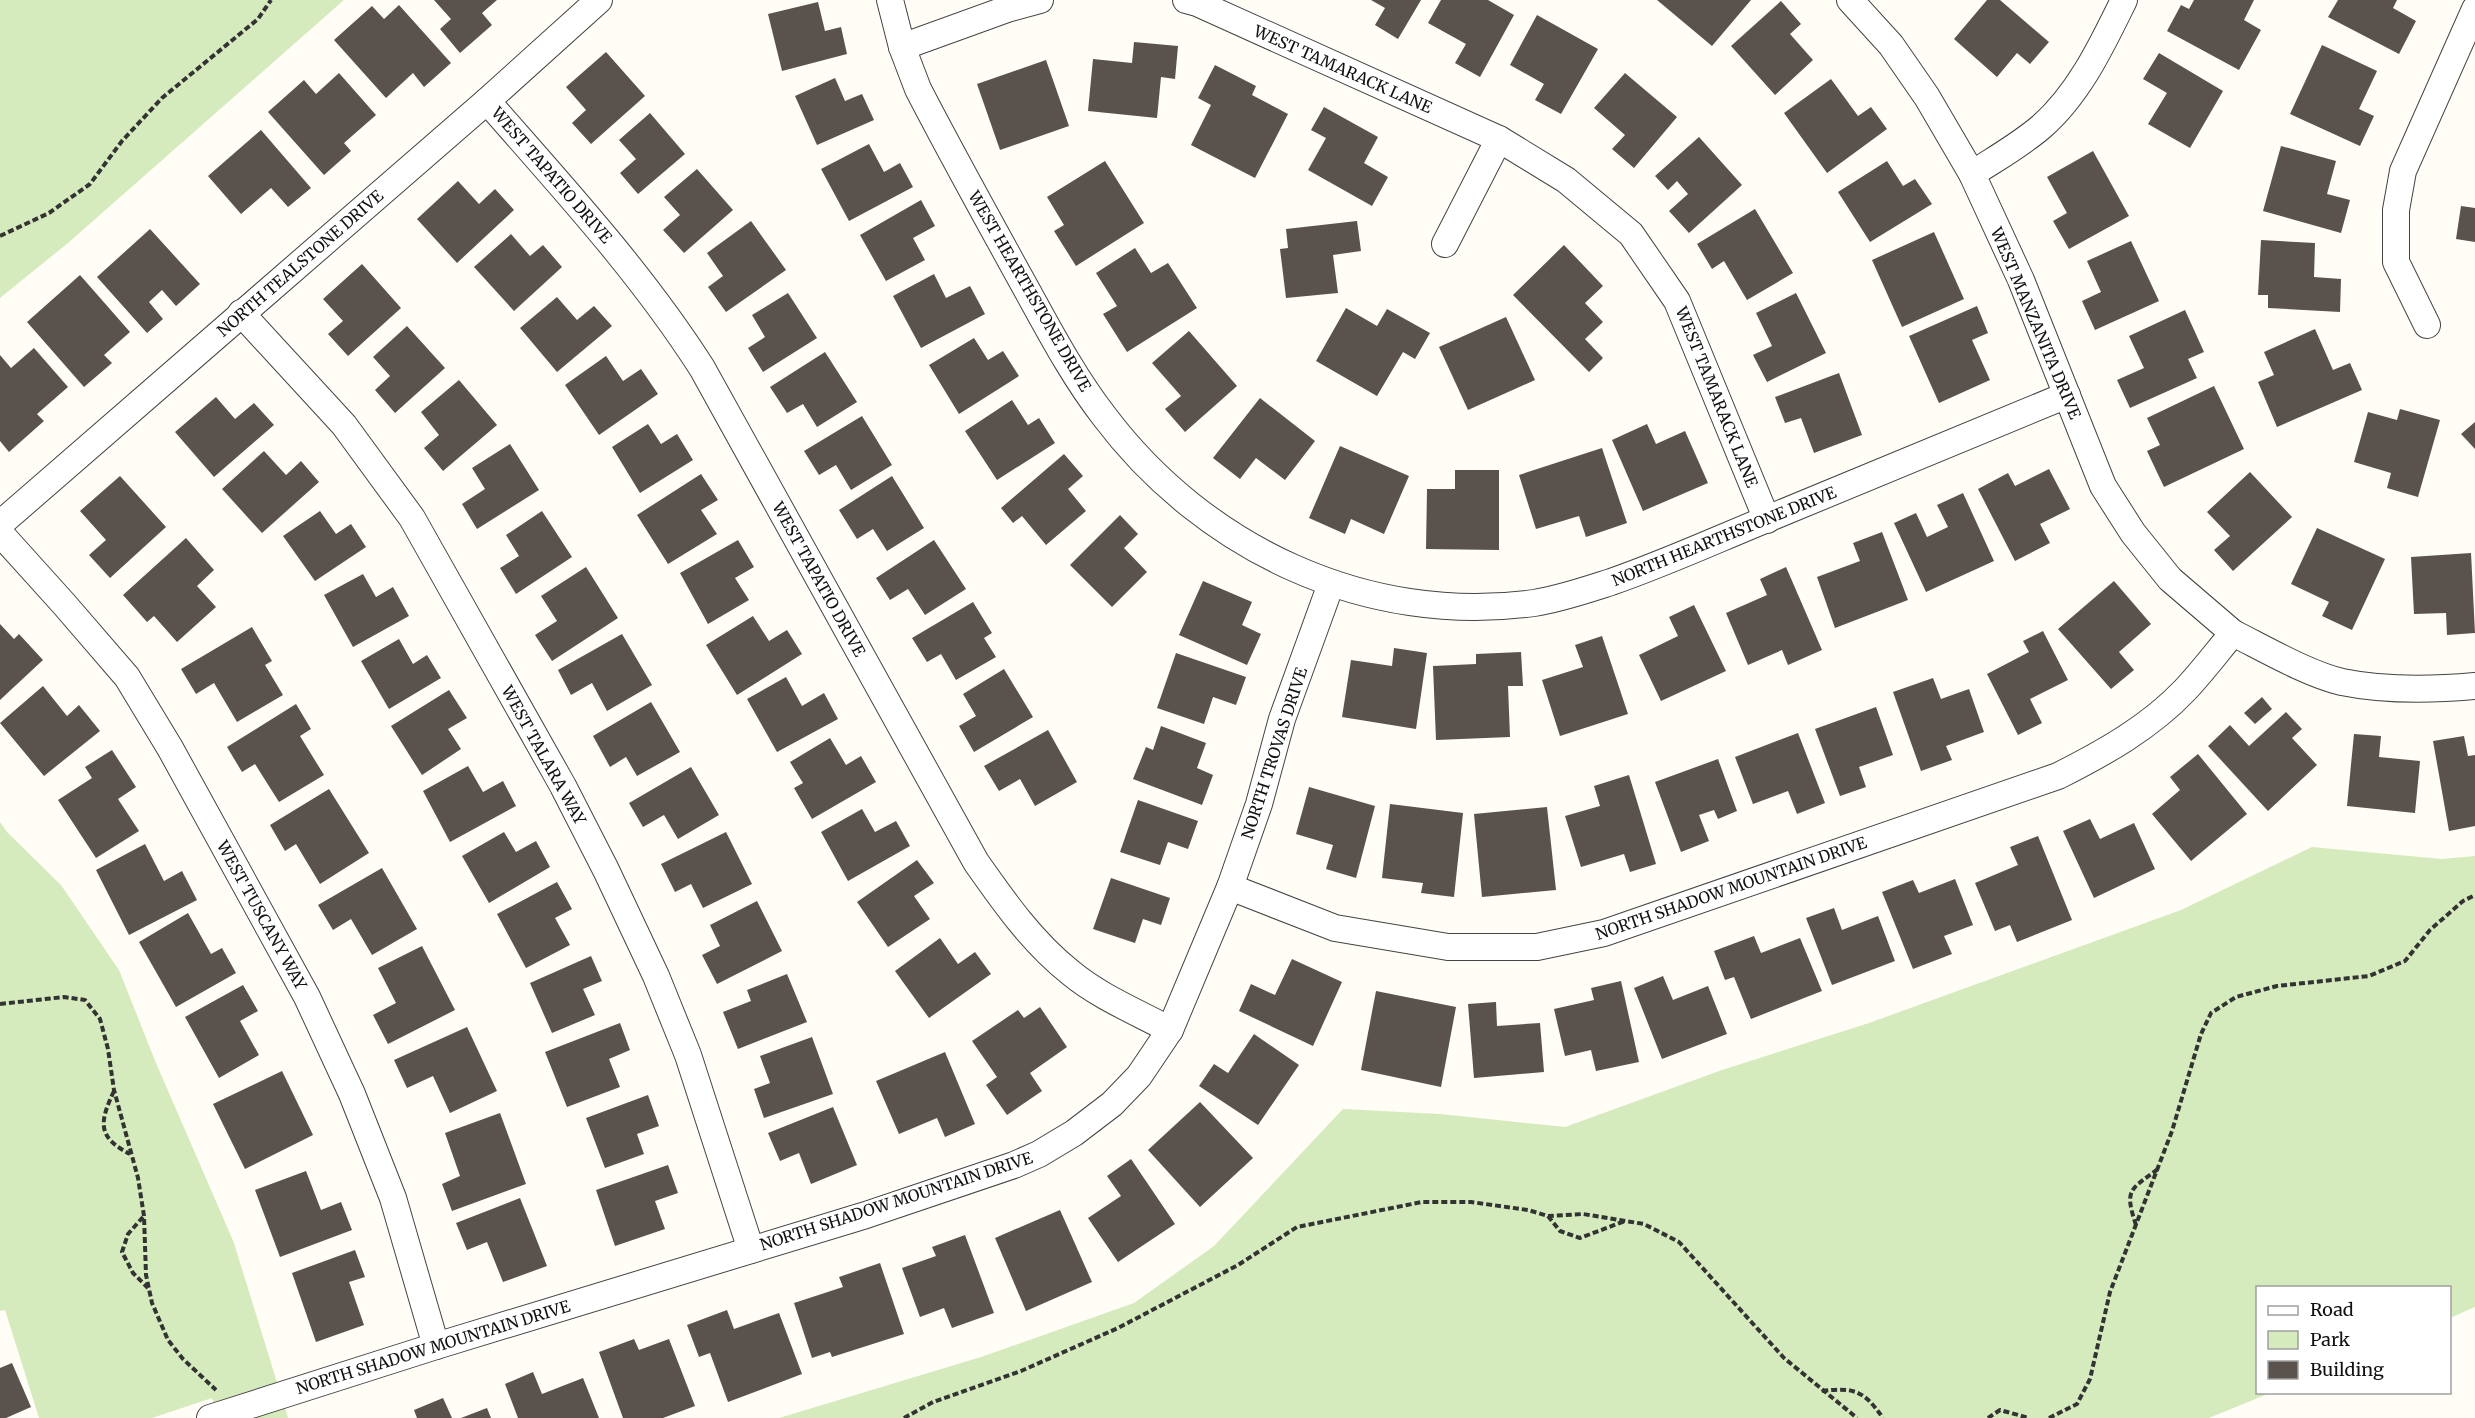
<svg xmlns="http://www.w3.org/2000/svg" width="2475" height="1418" font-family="Merriweather,serif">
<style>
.green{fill:#d5ebbd}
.building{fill:#5a524d}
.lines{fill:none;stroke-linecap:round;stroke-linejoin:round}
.street-casing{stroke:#444;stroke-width:28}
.path{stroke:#333;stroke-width:4;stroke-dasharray:6 3;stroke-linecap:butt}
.street{stroke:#fff;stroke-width:26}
.labels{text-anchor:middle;stroke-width:6;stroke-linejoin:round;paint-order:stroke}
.street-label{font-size:16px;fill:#111;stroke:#fff}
</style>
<rect width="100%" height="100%" fill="#fffdf5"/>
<g class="green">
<polygon points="0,0 344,0 68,243 0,298"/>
<polygon points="0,822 7,832 61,885 119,970 156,1063 234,1243 288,1418 219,1418 212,1398 152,1418 39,1418 5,1310 0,1311"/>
<polygon points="2312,847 2442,859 2475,856 2475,1307 2450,1318 2450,1288 2258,1288 2258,1392 2270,1393 2209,1418 779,1418 981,1357 1134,1303 1214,1246 1343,1109 1440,1114 1565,1127 1722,1070 1869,1023 2181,910"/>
</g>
<g class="building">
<polygon points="434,0 497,0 482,13 492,25 460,53 440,29 451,19"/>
<polygon points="1371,0 1421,0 1398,39 1375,25 1385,8"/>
<polygon points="1441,0 1488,0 1514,15 1480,77 1455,63 1466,44 1428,23"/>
<polygon points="1657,0 1751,0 1712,46"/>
<polygon points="1987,0 2000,0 2049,42 2030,64 2017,53 1997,77 1954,39"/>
<polygon points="2194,0 2254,0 2244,20 2261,30 2239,70 2167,31 2181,5 2189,9"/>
<polygon points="2338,0 2397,0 2393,8 2416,21 2399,54 2328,17"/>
<polygon points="1781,1 1801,24 1790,34 1813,60 1775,95 1731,46"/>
<polygon points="818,2 825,31 841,27 847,54 782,71 768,14"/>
<polygon points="399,5 451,63 424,87 413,73 386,98 334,40 372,6 384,19"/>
<polygon points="1537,15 1598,49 1561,114 1535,100 1544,84 1510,65"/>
<polygon points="1134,42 1178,46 1175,79 1161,77 1157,118 1088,111 1093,59 1132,63"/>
<polygon points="2322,45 2377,71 2359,109 2374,116 2360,146 2290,114"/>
<polygon points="606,52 645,96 591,144 572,123 586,110 566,87"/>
<polygon points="2159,53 2223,91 2190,148 2148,124 2167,93 2143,79"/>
<polygon points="1046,60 1069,126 1000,150 977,84"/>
<polygon points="1215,65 1256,86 1252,95 1288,114 1255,178 1191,145 1211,105 1198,98"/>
<polygon points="339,73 376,115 344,143 351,151 324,175 268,112 304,80 316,94"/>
<polygon points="1625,73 1677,117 1634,168 1612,149 1625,135 1594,108"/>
<polygon points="835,78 845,101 862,94 874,120 817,145 795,96"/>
<polygon points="1831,79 1858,116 1871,107 1887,129 1827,173 1784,113"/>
<polygon points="1324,107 1378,137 1364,163 1388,177 1372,206 1308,170 1326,138 1311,130"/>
<polygon points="650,113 685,154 638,194 620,173 636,159 619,140"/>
<polygon points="261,130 311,188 288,207 271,188 241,214 208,176"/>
<polygon points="1699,137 1742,185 1689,233 1669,211 1688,194 1677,181 1668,190 1655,176"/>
<polygon points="869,144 884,172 900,163 913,187 849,221 821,169"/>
<polygon points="2281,146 2336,161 2327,194 2350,200 2341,233 2263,211"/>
<polygon points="2093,151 2129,216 2069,249 2053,221 2067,213 2047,177"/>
<polygon points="1105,161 1144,223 1076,266 1054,231 1064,225 1047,197"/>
<polygon points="1887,161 1903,186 1915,179 1932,204 1870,242 1838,192"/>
<polygon points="697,169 733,210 684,253 663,230 680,215 664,197"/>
<polygon points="458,181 479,204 495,189 514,210 457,263 417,219"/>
<polygon points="921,200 935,226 913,238 925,260 886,281 860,235"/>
<polygon points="2461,206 2475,208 2475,242 2456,239"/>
<polygon points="1755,209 1793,273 1747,300 1724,261 1712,269 1697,244"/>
<polygon points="751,221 786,270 726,312 708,287 723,276 707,253"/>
<polygon points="1357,221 1361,251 1333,255 1338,293 1286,298 1280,249 1288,248 1286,229"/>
<polygon points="150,229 200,284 176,306 162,290 149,302 163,319 147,333 97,277"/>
<polygon points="1934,232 1964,299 1902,327 1872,260"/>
<polygon points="511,234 530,256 543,245 562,267 514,311 474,267"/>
<polygon points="2261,240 2315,243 2314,277 2341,279 2340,312 2268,308 2268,295 2258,295"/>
<polygon points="2131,241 2159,301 2095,330 2082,301 2101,292 2087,261"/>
<polygon points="1564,245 1603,286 1585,303 1603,322 1585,339 1603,358 1589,372 1513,295"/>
<polygon points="1135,248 1151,273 1168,263 1197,308 1127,352 1103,314 1117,306 1096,273"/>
<polygon points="362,264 401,308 348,356 328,334 343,321 323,299"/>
<polygon points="934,274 946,298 970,286 985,314 921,348 893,296"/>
<polygon points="80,275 130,332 104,355 112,363 84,387 27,322"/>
<polygon points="788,293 817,338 763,372 748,348 765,337 752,315"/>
<polygon points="1796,293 1826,353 1767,382 1753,355 1772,346 1756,313"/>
<polygon points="557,297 577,320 594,306 612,326 557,372 520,328"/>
<polygon points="1977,306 1988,333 1972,340 1990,380 1939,403 1909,336"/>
<polygon points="1346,308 1377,326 1387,309 1430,333 1415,359 1403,352 1377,396 1316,361"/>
<polygon points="2185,310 2204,352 2188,359 2197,378 2130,408 2117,380 2144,368 2129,336"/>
<polygon points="1506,317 1535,380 1468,410 1439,347"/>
<polygon points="407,326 445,368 395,413 375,390 390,376 373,357"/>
<polygon points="2315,329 2333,370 2350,363 2362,390 2277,427 2258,382 2274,375 2264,352"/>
<polygon points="1189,331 1237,386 1185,432 1165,409 1181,396 1152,363"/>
<polygon points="974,338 988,360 1003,351 1019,376 959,414 929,365"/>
<polygon points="34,348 68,387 37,414 44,421 9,452 0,441 0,355 11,368"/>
<polygon points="825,352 857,402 817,427 803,404 787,413 770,387"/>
<polygon points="606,356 623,381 641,369 658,394 599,435 565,385"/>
<polygon points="1839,373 1862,435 1814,453 1801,418 1785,423 1775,397"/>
<polygon points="459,380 497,425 443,471 424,448 439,435 421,412"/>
<polygon points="2214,386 2244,449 2164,487 2147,451 2160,445 2147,418"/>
<polygon points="216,397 235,419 254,403 274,425 214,477 175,432"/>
<polygon points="1260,398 1315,441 1285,480 1256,458 1240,479 1213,458"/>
<polygon points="1012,400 1028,425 1039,418 1055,443 997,480 965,431"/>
<polygon points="2400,409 2440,420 2418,497 2387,488 2391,473 2354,462 2368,412 2397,420"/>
<polygon points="862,416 892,465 851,490 836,465 819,475 804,451"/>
<polygon points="2475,422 2475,449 2461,434"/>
<polygon points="648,424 661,444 677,434 693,460 640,493 612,447"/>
<polygon points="1647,424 1656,444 1685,431 1708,483 1643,511 1612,440"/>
<polygon points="510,444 539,490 477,529 462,504 485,489 472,468"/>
<polygon points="1340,446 1409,476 1384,534 1351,519 1345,534 1309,518"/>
<polygon points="1602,448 1627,523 1586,537 1579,516 1536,529 1519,475"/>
<polygon points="264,451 286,475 301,461 319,482 262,533 222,489"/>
<polygon points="1064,454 1083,476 1068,489 1086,511 1046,545 1022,516 1013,523 1001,508"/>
<polygon points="2049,469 2070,509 2040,524 2050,543 2015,561 1978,489 2008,473 2015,486"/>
<polygon points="1455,470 1499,470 1499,550 1426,549 1427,489 1455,489"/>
<polygon points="2250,472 2292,517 2233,571 2214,550 2230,536 2207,512"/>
<polygon points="701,474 718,500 701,510 717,534 668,564 637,515"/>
<polygon points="120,476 166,527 110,578 89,555 106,540 80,511"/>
<polygon points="892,476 924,528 887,551 873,529 857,539 839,510"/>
<polygon points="1963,493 1994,561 1926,592 1894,523 1916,513 1927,537 1948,527 1937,505"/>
<polygon points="320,511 336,534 351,524 366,547 315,581 283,536"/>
<polygon points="542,511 572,557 516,594 500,568 519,556 506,535"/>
<polygon points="1120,515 1138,534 1124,548 1147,572 1112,607 1070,565"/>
<polygon points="2317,528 2385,559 2352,630 2322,616 2329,602 2291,584"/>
<polygon points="1882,532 1908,600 1835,628 1817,577 1860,561 1853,543"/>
<polygon points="186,538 214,570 197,586 216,607 177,642 154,616 147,622 123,595"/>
<polygon points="738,540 754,567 735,578 749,600 708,624 680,573"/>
<polygon points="934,540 966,589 925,615 908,589 890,600 876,578"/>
<polygon points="2471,553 2475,633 2447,635 2446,613 2414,614 2411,557"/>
<polygon points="586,567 618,618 552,661 535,635 557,621 541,596"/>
<polygon points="1786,567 1822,650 1788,665 1782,650 1748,665 1726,613 1767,595 1760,579"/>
<polygon points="363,574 376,597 393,587 409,616 353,647 324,595"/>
<polygon points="1203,581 1252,602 1242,625 1261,634 1247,665 1179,635"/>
<polygon points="2114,581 2151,624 2119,652 2134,670 2111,689 2058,629"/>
<polygon points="973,602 992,633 984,638 996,657 956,680 941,654 927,662 912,638"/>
<polygon points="1694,605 1726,671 1661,701 1639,655 1678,636 1669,617"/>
<polygon points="753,616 769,641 787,630 802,654 737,695 706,645"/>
<polygon points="0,624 14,639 19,634 43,660 0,700"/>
<polygon points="252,627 272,661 265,665 283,695 237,722 214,683 196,694 181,669"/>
<polygon points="2043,631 2068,680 2030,699 2042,723 2018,735 1987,674 2029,652 2023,641"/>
<polygon points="622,634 652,685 607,711 592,683 571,695 558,670"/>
<polygon points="1602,636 1628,714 1560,736 1542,680 1583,667 1575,645"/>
<polygon points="399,639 413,664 427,655 441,678 389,709 361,661"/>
<polygon points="1394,648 1427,653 1416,729 1342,717 1351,660 1392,666"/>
<polygon points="1521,652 1523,686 1508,686 1510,737 1436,740 1433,666 1476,664 1476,654"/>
<polygon points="1176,653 1246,677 1236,705 1213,697 1204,724 1157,708"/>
<polygon points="1004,669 1033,717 974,752 959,726 976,716 963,694"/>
<polygon points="786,677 802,706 824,693 838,719 777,752 747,699"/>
<polygon points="1933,678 1941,699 1969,689 1984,732 1946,746 1952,760 1921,771 1893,692"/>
<polygon points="43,686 67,716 79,705 100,731 44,776 0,723"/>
<polygon points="449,690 467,718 448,729 461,749 422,775 391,726"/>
<polygon points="2262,697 2272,709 2255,724 2244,713"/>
<polygon points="651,702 680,752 637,776 626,757 610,767 593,736"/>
<polygon points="296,704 311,729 300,736 324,775 279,802 255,764 242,772 227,747"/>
<polygon points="1876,707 1893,755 1859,767 1866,787 1840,796 1815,729"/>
<polygon points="2286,712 2302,729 2292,738 2317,765 2268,811 2208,746 2230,725 2249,746"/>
<polygon points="1161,726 1206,743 1197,768 1213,775 1202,805 1133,779 1146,747 1153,750"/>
<polygon points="1048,730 1077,782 1035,806 1020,779 999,791 984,766"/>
<polygon points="1798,733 1825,803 1797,814 1788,791 1753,804 1735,757"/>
<polygon points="2354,734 2381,736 2379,757 2420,761 2415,813 2347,806"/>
<polygon points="2464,736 2468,756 2475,755 2475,826 2449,831 2433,741"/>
<polygon points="830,738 846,765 861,756 876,782 812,819 794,788 803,783 790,762"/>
<polygon points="112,750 136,787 118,799 139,831 96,858 58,800 92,778 85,767"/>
<polygon points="2198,754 2247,814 2191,861 2152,814 2180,790 2170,777"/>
<polygon points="1718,759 1737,811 1718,819 1714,810 1699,815 1709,841 1681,852 1655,782"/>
<polygon points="468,766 483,792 503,781 516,806 450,842 423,791"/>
<polygon points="691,767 719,815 678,839 664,815 643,827 629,803"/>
<polygon points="1629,775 1656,864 1630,872 1624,854 1581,867 1565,816 1600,806 1594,786"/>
<polygon points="1309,787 1375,806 1356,878 1326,869 1333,845 1296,834"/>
<polygon points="329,789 369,853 320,884 296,844 285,851 270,825"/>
<polygon points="1138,800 1198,821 1188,849 1168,842 1160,865 1120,852"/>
<polygon points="1390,804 1463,813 1454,897 1421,893 1423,883 1382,878"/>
<polygon points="1547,807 1556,890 1482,897 1474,814"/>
<polygon points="862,809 875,832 896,821 910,846 848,881 821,832"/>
<polygon points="2090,819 2100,839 2134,823 2155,869 2094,898 2063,831"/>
<polygon points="504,832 516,852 536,841 550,867 489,903 462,856"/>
<polygon points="726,832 752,884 703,908 691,884 675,892 661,864"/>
<polygon points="2038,836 2072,920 2017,942 2010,925 1995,931 1975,883 2018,865 2010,847"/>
<polygon points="145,844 164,881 182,871 197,900 129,935 96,870"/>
<polygon points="917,860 934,883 914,896 930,919 888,947 857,902"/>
<polygon points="382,868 417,929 372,955 351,919 333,930 318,905"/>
<polygon points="1111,878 1170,898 1161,925 1143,919 1135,943 1093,929"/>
<polygon points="1955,879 1973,925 1944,936 1952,954 1913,969 1882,892 1913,880 1919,893"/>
<polygon points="557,882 572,909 555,918 570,945 526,968 497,914"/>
<polygon points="757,901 782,951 717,984 702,955 720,946 710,925"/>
<polygon points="1834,908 1842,930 1878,916 1895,961 1832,985 1806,918"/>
<polygon points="188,913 211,954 222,948 236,973 176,1007 139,942"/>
<polygon points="1754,936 1761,953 1800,938 1822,991 1751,1019 1734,977 1725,980 1714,951"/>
<polygon points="940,938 958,964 975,952 991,974 929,1018 895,971"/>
<polygon points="422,946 455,1010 388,1044 373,1015 396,1003 378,968"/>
<polygon points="591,956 602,981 583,989 595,1015 552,1033 530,983"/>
<polygon points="1292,959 1342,982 1313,1046 1239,1011 1251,984 1275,995"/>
<polygon points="787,974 807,1022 738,1049 723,1012 751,1001 747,990"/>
<polygon points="1663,976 1673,1000 1708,986 1727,1034 1662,1059 1634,988"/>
<polygon points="1621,981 1639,1062 1596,1071 1591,1050 1565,1056 1554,1009 1594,1000 1591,988"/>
<polygon points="243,985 258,1011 240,1021 259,1055 219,1078 185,1017"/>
<polygon points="1376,991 1456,1007 1441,1087 1361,1070"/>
<polygon points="1496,1002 1497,1026 1540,1023 1544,1072 1474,1078 1468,1004"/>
<polygon points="1040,1007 1067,1047 1030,1073 1042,1091 1007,1115 986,1085 997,1077 972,1041 1018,1010 1024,1018"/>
<polygon points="620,1023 630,1050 609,1059 620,1087 567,1107 545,1052"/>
<polygon points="467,1027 497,1091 450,1113 433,1076 407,1088 394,1060"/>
<polygon points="1254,1034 1299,1065 1258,1125 1199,1086 1214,1064 1228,1073"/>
<polygon points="812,1037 833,1094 764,1118 754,1089 770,1083 760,1056"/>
<polygon points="945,1052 975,1124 945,1137 937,1118 899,1134 876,1081"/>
<polygon points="282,1071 313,1135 245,1169 213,1104"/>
<polygon points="648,1095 659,1126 637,1134 644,1154 605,1168 586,1118"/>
<polygon points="1200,1102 1253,1158 1200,1207 1148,1150"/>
<polygon points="833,1107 857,1165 811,1184 799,1153 780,1161 768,1133"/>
<polygon points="500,1113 526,1184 452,1211 442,1184 460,1176 445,1133"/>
<polygon points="1131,1159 1175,1224 1118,1262 1088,1218 1121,1196 1107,1176"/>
<polygon points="668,1165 678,1193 655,1201 665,1229 615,1246 596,1190"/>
<polygon points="306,1171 321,1210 341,1202 352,1230 280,1257 255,1190"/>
<polygon points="520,1198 547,1266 503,1282 487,1242 467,1250 456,1223"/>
<polygon points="1060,1210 1092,1282 1026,1311 995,1238"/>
<polygon points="965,1235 994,1313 952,1328 944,1308 920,1317 902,1268 936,1256 932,1247"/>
<polygon points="355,1250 365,1277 349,1282 364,1325 316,1342 292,1273"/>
<polygon points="880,1263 904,1334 832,1357 830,1352 812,1358 794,1303 843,1287 839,1277"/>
<polygon points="727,1310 734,1329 779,1313 802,1374 728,1402 710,1353 699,1357 687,1325"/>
<polygon points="634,1339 639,1350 669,1339 695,1406 663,1418 623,1418 599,1352"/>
<polygon points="12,1363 31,1407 6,1418 0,1418 0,1368"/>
<polygon points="533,1372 542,1394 583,1378 599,1418 518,1418 505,1384"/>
<polygon points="443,1398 452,1418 417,1418 414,1410"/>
<polygon points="487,1408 491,1418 461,1418"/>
</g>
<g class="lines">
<g class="street-casing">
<g id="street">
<path d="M890 0 902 47 918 89C950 151 984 212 1018 274 1045 322 1070 372 1104 416 1204 549 1367 626 1534 603 1560 599 1586 590 1611 582 1666 563 1718 539 1772 517 1871 477 1969 436 2067 395"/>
<polyline points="1186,0 1197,3 1499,139 1566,180 1631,234 1677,301 1767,520"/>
<polyline points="1850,0 1891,45 1927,97 1972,174 2021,280 2103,486 2133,533 2170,579 2233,633"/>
<polyline points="902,47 1007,9 1040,0"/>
<path d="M487 101C562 187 640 271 702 368L976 862C1004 902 1032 942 1071 973 1100 997 1137 1012 1170 1030"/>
<path d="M1972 174C1995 159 2020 145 2041 127 2079 94 2102 45 2124 0"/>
<polyline points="1445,244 1499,139"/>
<polyline points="241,313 344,425 412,518 563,786 606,870 656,976 688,1055 751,1250"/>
<polyline points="2427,325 2396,262 2396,210 2403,171 2475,9"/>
<polyline points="0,524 487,101 599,0"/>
<polyline points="0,533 64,604 127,677 170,748 307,997 352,1094 393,1198 436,1346"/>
<polyline points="1230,887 1259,804 1282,719 1331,584"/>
<path d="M210 1418 436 1346 866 1215 1014 1165 1039 1154 1074 1133 1112 1104 1139 1076 1170 1030 1230 887 1335 928 1448 947H1537L1604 933 2058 776C2104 753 2150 727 2185 690 2202 672 2217 652 2233 633 2265 649 2308 674 2342 682 2386 691 2431 690 2475 686"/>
</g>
</g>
<g class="path">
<polyline points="0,236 49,213 90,184 122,141 162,98 258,19 271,0"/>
<polyline points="0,1004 64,997 85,1000 100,1019 108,1049 114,1090 138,1178 144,1216 146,1275 152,1303 168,1340 183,1359 216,1390"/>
<path d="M114 1091C100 1121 96 1137 130 1154"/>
<polyline points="1548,1216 1560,1231 1580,1238 1625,1221"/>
<polyline points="143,1217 128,1234 122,1252 133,1273 148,1288"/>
<path d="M2136 1225C2124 1189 2130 1190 2158 1169"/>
<path d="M1822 1391C1855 1387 1864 1391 1883 1418"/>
<polyline points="904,1418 933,1402 1021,1371 1118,1328 1238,1265 1297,1227 1422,1202 1471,1202 1528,1210 1548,1216 1583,1214 1644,1224 1679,1242 1784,1358 1857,1418"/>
<polyline points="1988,1418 2000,1410 2029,1418"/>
<polyline points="2049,1418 2077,1404 2090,1379 2110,1292 2172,1131 2201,1034 2211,1013 2236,997 2277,986 2369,976 2405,961 2430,930 2463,901 2475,895"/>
</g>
<use href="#street" class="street"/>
</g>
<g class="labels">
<g class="street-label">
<text transform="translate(1343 69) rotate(24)" y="6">WEST TAMARACK LANE</text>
<text transform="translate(552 175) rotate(49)" y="6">WEST TAPATIO DRIVE</text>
<text transform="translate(300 263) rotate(-41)" y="6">NORTH TEALSTONE DRIVE</text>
<text transform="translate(1030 291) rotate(60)" y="6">WEST HEARTHSTONE DRIVE</text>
<text transform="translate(2036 323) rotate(67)" y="6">WEST MANZANITA DRIVE</text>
<text transform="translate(1717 397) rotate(68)" y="6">WEST TAMARACK LANE</text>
<text transform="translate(1724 536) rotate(-22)" y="6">NORTH HEARTHSTONE DRIVE</text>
<text transform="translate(819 579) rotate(61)" y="6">WEST TAPATIO DRIVE</text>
<text transform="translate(1274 753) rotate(-72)" y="6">NORTH TROVAS DRIVE</text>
<text transform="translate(544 755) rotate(61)" y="6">WEST TALARA WAY</text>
<text transform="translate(1731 888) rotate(-19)" y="6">NORTH SHADOW MOUNTAIN DRIVE</text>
<text transform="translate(262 915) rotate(61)" y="6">WEST TUSCANY WAY</text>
<text transform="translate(896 1201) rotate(-18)" y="6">NORTH SHADOW MOUNTAIN DRIVE</text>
<text transform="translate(433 1347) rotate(-17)" y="6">NORTH SHADOW MOUNTAIN DRIVE</text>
</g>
</g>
<rect x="2256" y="1286" width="195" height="108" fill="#ffffff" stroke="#a0a0a0" stroke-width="1.5"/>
<rect x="2268" y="1306" width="30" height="9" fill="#ffffff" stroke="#a0a0a0" stroke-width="1.5"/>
<text x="2310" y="1316" font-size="18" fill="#111111">Road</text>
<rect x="2268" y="1331" width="30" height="18" fill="#d5ebbd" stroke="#a0a0a0" stroke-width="1.5"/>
<text x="2310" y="1346" font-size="18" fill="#111111">Park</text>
<rect x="2268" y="1361" width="30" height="18" fill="#5a524d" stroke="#a0a0a0" stroke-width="1.5"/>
<text x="2310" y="1376" font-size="18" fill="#111111">Building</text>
</svg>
